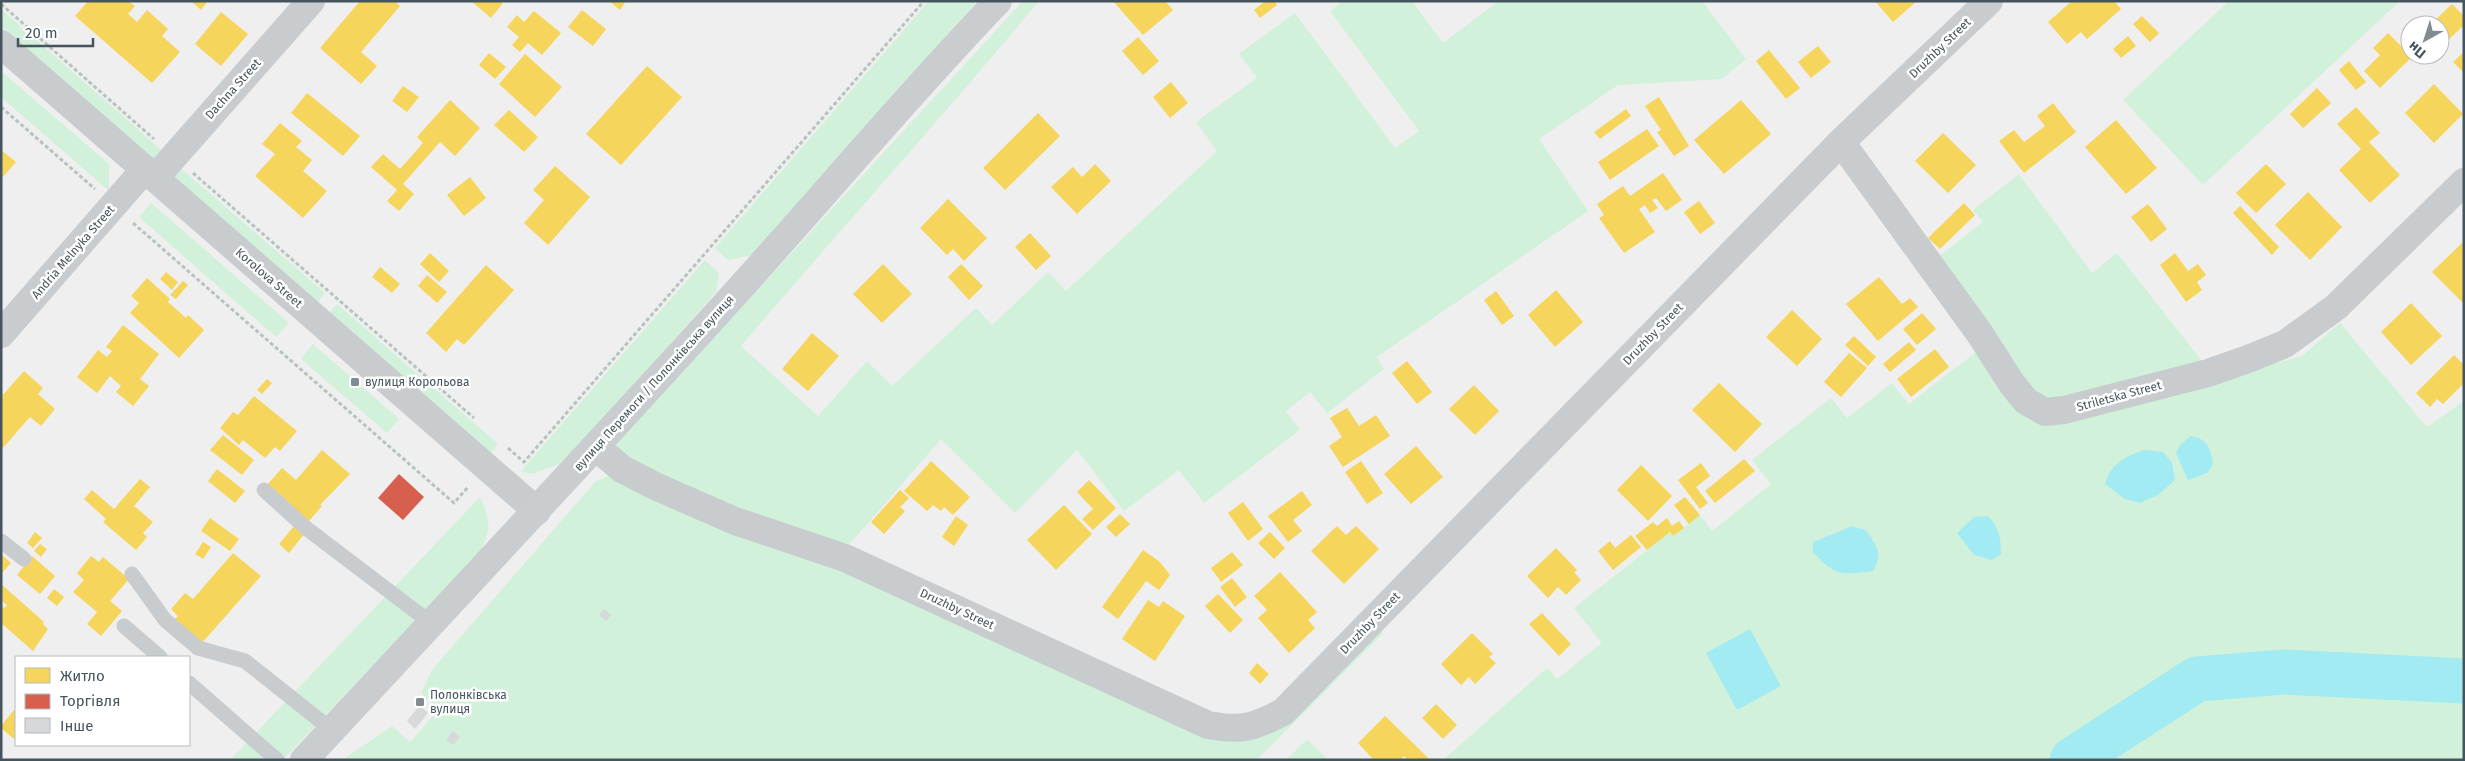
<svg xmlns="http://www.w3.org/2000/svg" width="2465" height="761" font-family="'Fira Sans',sans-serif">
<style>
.green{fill:#d1f1da;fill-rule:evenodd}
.water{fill:#a2ebf3}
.homes{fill:#f6d55c}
.shops{fill:#d6604d}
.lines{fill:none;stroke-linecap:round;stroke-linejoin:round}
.river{stroke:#a2ebf3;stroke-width:45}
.building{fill:#d7d8d9}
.path{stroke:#b6c4bf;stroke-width:3;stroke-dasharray:4 2.5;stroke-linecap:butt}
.lane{stroke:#c8ccce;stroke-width:15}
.street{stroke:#c8ccce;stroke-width:28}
.secondary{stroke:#c9cdd0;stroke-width:28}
.poi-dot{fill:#818b91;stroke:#fff;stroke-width:2}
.labels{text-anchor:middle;stroke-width:5;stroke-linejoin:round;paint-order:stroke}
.street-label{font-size:12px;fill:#45555e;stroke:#fff}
.poi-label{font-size:12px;fill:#45555e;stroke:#fff;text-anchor:start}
</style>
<rect width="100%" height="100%" fill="#f0efef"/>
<g class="green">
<polygon points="929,1 977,1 752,255 728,260 715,248"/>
<path d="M1023 1H1039C942 118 840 230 741 346L818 416 867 361 892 386 976 308 992 325 1048 272 1066 291 1217 151 1196 122 1257 78 1239 54 1295 13 1395 148 1419 131 1330 11 1343 1H1412L1443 43 1499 1H1702L1746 59 1722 79 1618 85 1539 139 1588 211 1377 357 1384 369 1327 413 1310 392 1286 411 1300 430 1204 503 1179 470 1124 511 1077 450 1015 513 941 439 848 546 739 514 636 467 613 447Z"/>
<polygon points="2229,1 2400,1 2203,185 2123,100"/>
<polygon points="1,9 167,155 158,164 1,26"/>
<polygon points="1,71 109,164 109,191 1,97"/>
<polygon points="177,165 325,293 318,302 170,173"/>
<polygon points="2019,174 2092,273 2117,253 2206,366 2063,404 2030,396 1938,257 1983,222 1973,210"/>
<polygon points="151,203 289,323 276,337 139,217"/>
<polygon points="705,260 719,273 716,292 564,462 533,474 521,471"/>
<polygon points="337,304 498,444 491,453 330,312"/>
<path d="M2340 323 2427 427 2464 401V760H1443L1547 668 1557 679 1602 643 1574 608 1670 532 1673 536 1700 515 1712 531 1771 484 1752 460 1831 398 1847 418 1892 383 1909 404 1980 349 2023 406 2206 381 2302 356ZM1852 526 1866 530 1879 551 1813 542Z"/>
<polygon points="313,344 399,419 387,433 301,359"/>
<polygon points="614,473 843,565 1222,741 1250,738 1378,628 1383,633 1257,760 342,760 392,726 410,742 439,709 421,693 431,671 595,482"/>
<path d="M480 497C491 521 491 527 481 551L283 760H230Z"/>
<polygon points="1307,739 1328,760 1286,760"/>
</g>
<g class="water">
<path d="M2191 436C2208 439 2210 448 2213 464L2207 473 2188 480 2176 453 2180 445Z"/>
<path d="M2144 450 2163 452 2172 463 2175 480 2158 495 2140 503 2125 499 2105 484C2110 464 2126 456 2144 450Z"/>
<path d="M1988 516C1999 527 2001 539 2001 554L1992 560 1974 555 1957 533 1974 517Z"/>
<path d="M1852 526 1866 530C1876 546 1884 552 1873 571 1840 575 1837 577 1813 552V542Z"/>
<polygon points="1750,629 1781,686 1737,710 1706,653"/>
</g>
<g class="homes">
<polygon points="88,1 128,1 135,6 128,14 137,22 147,10 168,29 162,36 180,52 152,83 75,16"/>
<polygon points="191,1 208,1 201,10"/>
<polygon points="360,1 395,1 400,6 361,52 377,66 361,84 320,48"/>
<polygon points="471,1 501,1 503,3 491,18"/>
<polygon points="609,1 626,1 620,10"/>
<polygon points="1113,1 1165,1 1173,10 1143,35"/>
<polygon points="1265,1 1275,1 1277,5 1260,18 1254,10"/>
<polygon points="1875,1 1917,1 1893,22"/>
<polygon points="2072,1 2114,1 2121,9 2087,39 2081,32 2067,44 2048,22"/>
<polygon points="2452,4 2464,16 2464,25 2441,47 2440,25 2430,25"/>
<polygon points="582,10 606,29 593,46 568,27"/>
<polygon points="534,11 561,33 542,55 528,43 520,52 512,45 519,37 507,27 517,15 524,22"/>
<polygon points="221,12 248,34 221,66 195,44"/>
<polygon points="2142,16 2159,33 2150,42 2133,24"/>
<polygon points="2388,33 2412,57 2380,88 2364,71 2380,55 2373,48"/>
<polygon points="2128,36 2136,46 2121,58 2113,49"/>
<polygon points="1138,37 1159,61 1143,75 1122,51"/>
<polygon points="1818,46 1831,62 1811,78 1798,62"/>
<polygon points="1769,50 1800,88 1786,99 1756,61"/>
<polygon points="2464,52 2464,73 2453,62"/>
<polygon points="489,53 506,67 495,79 479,65"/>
<polygon points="525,54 562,87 535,117 499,84"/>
<polygon points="2349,61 2366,82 2356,90 2339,70"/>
<polygon points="647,66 682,97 621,165 586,134"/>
<polygon points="1171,82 1188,103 1170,118 1153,97"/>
<polygon points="2434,84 2463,114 2434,143 2405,113"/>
<polygon points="403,86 419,97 407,112 392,101"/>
<polygon points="2317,88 2331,103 2303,128 2290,114"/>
<polygon points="307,93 360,136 343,156 291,113"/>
<polygon points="1659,97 1689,146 1674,156 1657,132 1661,130 1645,106"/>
<polygon points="450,100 480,128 455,156 440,142 403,184 414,194 399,211 387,201 397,190 371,167 383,154 400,169 423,143 417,137"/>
<polygon points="1741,100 1771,134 1724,174 1694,140"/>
<polygon points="2053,103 2076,132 2024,173 1999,141 2014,130 2024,142 2045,126 2037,116"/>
<polygon points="2356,107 2380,133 2369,142 2400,175 2370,203 2339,170 2361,149 2337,124"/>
<polygon points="1626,109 1631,116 1600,139 1594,132"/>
<polygon points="509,110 538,137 524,152 494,125"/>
<polygon points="1038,113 1060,136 1005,190 983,168"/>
<polygon points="2116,120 2157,168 2126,194 2085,147"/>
<polygon points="280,123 302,141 296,147 312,160 303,171 327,191 303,218 255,176 275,154 262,144"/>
<polygon points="1647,129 1659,146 1610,180 1598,162"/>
<polygon points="1943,133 1976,165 1948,193 1915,161"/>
<polygon points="1,150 16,162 1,179"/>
<polygon points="1095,164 1111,181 1077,214 1051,187 1073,167 1082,177"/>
<polygon points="2266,164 2286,184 2256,213 2236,193"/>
<polygon points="555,166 590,197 548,245 524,223 544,200 533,190"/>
<polygon points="1663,173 1682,200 1666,211 1656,198 1652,200 1658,208 1650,213 1645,205 1639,209 1655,232 1624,253 1599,218 1604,215 1597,204 1623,186 1630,196"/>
<polygon points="470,177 486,198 464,216 447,195"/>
<polygon points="2308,192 2342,227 2310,260 2275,225"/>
<polygon points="948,199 987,238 964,261 953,249 947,255 920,228"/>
<polygon points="1699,201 1715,223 1700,234 1684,212"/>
<polygon points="1964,203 1975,215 1940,249 1928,238"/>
<polygon points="2148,204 2167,229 2151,242 2131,217"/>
<polygon points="2240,206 2279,247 2272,255 2233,213"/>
<polygon points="1030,233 1051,256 1036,270 1015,247"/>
<polygon points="2462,243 2464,245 2464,304 2432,272"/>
<polygon points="430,253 449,271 439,282 420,264"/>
<polygon points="2175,253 2188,271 2198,264 2206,275 2197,282 2202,290 2186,302 2160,265"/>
<polygon points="883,264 912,294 882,323 853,294"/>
<polygon points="961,264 983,286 969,300 948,277"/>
<polygon points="486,265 514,290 464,345 457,339 446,352 426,333"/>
<polygon points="380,267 400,284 392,293 372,277"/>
<polygon points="166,272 178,282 172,290 160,279"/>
<polygon points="427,275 447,292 437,303 418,286"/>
<polygon points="1879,277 1902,304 1910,298 1918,307 1878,341 1846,304"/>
<polygon points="147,278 170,299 168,302 186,318 188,315 204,330 179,358 130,313 139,303 131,296"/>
<polygon points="183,281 188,285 176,299 170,295"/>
<polygon points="1556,290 1583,322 1555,347 1528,315"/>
<polygon points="1496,291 1514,316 1502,325 1484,300"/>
<polygon points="2411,303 2442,336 2411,365 2381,332"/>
<polygon points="1792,310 1822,339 1797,366 1766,337"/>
<polygon points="1922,313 1936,329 1917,345 1903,329"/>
<polygon points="123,325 159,354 140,379 149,386 133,406 116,392 121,386 110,376 97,393 77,377 98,350 107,357 112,351 106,347"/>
<polygon points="812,333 839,356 808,391 782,369"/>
<polygon points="1854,336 1876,357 1868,366 1845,345"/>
<polygon points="1909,342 1916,350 1890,372 1883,364"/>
<polygon points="1935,349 1949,367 1911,397 1897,379"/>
<polygon points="1849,353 1867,368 1841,397 1824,382"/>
<polygon points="2454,355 2464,365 2464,383 2443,404 2437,399 2430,407 2416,393"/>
<polygon points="1407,361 1432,392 1417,404 1392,373"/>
<polygon points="24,371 43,388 38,394 55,409 41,426 30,417 1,450 1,397"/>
<polygon points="267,379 272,383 262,394 257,390"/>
<polygon points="1719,383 1762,424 1735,452 1692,410"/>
<polygon points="1474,385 1499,411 1475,435 1449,409"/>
<polygon points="254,396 297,431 280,451 275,447 265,458 243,440 239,445 220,428 233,412 238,415"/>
<polygon points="1347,408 1359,426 1376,415 1390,436 1343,467 1329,446 1342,437 1330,418"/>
<polygon points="223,435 254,460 242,475 210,450"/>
<polygon points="1416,446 1443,477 1411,504 1384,474"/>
<polygon points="322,450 350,474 320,505 322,506 309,521 267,485 282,468 296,480"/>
<polygon points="1744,459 1755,471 1715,503 1705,491"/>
<polygon points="931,461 970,497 953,515 944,507 941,511 933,505 927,511 904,491"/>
<polygon points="1361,461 1383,493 1367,504 1345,472"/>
<polygon points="1701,463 1710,476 1696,487 1708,503 1700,509 1678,480"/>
<polygon points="1641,465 1672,496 1648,521 1617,490"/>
<polygon points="217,469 245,491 235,503 208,481"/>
<polygon points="140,479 150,487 134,506 153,522 143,533 147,537 136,550 103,522 106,519 84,499 92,490 114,509"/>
<polygon points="1089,480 1116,508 1093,530 1082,519 1093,509 1077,492"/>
<polygon points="900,490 909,498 900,507 905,511 884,534 871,522"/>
<polygon points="1302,491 1312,505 1293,520 1302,531 1288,542 1268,516"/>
<polygon points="1685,497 1700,515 1689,524 1674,505"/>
<polygon points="1243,502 1263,529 1248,541 1228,513"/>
<polygon points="1064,505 1092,534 1056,570 1027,540"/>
<polygon points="1120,514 1130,524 1116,537 1106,527"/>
<polygon points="956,516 968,525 954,546 942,537"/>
<polygon points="210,518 239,539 230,551 201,531"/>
<polygon points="1667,518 1672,526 1679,521 1684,528 1673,536 1670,532 1647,550 1635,536 1653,522 1657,526"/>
<polygon points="295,525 305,533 289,553 279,544"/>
<polygon points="1337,526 1346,535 1356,526 1379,549 1344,584 1311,551"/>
<polygon points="35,532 42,538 33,548 27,543"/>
<polygon points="1270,532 1285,548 1274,559 1258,543"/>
<polygon points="1631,535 1641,547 1613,570 1598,551 1610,541 1615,548"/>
<polygon points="203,542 211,547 203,559 195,554"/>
<polygon points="40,544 47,549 41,557 34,551"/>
<polygon points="1556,548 1577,570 1574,572 1581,580 1566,595 1558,587 1548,598 1527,576"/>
<polygon points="1143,550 1160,562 1170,575 1159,590 1146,581 1118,619 1102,607"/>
<polygon points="1232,552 1243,565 1221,582 1211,568"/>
<polygon points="233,553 261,576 201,644 174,620 178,616 171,609 185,593 193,599"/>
<polygon points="1,554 11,563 1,574"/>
<polygon points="32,556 55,576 40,594 17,575"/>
<polygon points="91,556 99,562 103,557 129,579 110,601 122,611 101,636 87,624 97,612 73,592 84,580 77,573"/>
<polygon points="1280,572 1317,612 1308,620 1315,628 1289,653 1258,618 1267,610 1254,596"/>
<polygon points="1232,578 1247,597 1235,607 1220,587"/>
<polygon points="1,584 44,622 43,624 48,629 33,651 1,623 1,605 4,608 7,605 1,600"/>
<polygon points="54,589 64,597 57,606 47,598"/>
<polygon points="1218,594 1243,620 1230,633 1205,606"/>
<polygon points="1148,600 1159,607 1163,601 1185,616 1155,661 1122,639"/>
<polygon points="1542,613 1571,644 1559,656 1529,624"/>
<polygon points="1472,633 1493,654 1489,657 1496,663 1475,684 1469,677 1461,685 1441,664"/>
<polygon points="1257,663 1269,674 1260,684 1249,673"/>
<polygon points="1436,704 1457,725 1443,739 1422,718"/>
<polygon points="14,710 16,712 16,736 14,739 1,728 1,726"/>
<polygon points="1385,716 1415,745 1430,760 1408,760 1404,756 1400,760 1374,760 1358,743"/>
</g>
<polygon class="shops" points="399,474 424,497 403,520 378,498"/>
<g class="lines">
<polyline class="river" points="2072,760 2197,679 2284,672 2464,681"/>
</g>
<g class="building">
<polygon points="604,609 611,615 606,621 599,615"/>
<polygon points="420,705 428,713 415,729 407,721"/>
<polygon points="453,731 460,737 453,745 446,740"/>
</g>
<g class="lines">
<g class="path">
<polyline points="1,4 154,139"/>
<polyline points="1,107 95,189"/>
<polyline points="193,173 474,418"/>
<polyline points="133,223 454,503 469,486"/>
<polyline points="508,448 524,462 924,1"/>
</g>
<g class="lane">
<polyline points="264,490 306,528 431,623"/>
<polyline points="1,541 24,559"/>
<polyline points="132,574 165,620 198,648 245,661 332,730"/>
<polyline points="124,626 160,657"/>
<polyline points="189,683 277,760"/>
</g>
<g class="street">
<polyline points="1,44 537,511"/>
<polyline points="1841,142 1980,334 2012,384 2026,401 2045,412 2064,410 2208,373 2248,359 2285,344 2336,307 2464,182"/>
<polyline points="155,178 311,1"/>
<polyline points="1,334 145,169"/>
<path d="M596 447 622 469 655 486 735 521 845 558 1208 725C1242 731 1252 728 1283 712L1841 142 1989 1"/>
</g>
<path class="secondary" d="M304 760C447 606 591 453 732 297 821 199 906 97 998 1"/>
</g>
<g class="poi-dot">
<rect x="350" y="377" width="10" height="10" rx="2.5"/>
<rect x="415" y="697" width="10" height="10" rx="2.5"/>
</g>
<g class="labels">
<g class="street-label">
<text transform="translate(1940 48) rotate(-44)" y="4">Druzhby Street</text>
<text transform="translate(233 89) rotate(-48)" y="4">Dachna Street</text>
<text transform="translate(73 252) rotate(-49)" y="4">Andria Melnyka Street</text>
<text transform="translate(269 278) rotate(41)" y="4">Korolova Street</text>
<text transform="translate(1653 334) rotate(-46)" y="4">Druzhby Street</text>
<text transform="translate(654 383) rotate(-48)" y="4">вулиця Перемоги / Полонківська вулиця</text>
<text transform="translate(2119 396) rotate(-15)" y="4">Striletska Street</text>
<text transform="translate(957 609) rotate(25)" y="4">Druzhby Street</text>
<text transform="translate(1370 623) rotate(-46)" y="4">Druzhby Street</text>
</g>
<g class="poi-label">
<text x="365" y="386">вулиця Корольова</text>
<text x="430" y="699">Полонківська<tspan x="430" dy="14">вулиця</tspan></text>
</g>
</g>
<rect width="2465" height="761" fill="none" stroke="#45555e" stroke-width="5"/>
<rect x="15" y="656" width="175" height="90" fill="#ffffff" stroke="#b5bbbf"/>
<rect x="25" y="668" width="25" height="15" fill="#f6d55c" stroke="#b5bbbf"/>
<text x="60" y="681" font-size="15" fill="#45555e">Житло</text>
<rect x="25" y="694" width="25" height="15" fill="#d6604d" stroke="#b5bbbf"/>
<text x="60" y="706" font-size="15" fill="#45555e">Торгівля</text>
<rect x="25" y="718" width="25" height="15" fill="#d7d8d9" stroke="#b5bbbf"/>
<text x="60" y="731" font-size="15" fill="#45555e">Інше</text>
<g transform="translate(2425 40) rotate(219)"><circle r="24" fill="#ffffff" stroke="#b5bbbf"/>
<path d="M0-4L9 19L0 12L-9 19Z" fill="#818b91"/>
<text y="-8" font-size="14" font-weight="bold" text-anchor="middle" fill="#45555e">Пн</text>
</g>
<path d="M18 38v8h75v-8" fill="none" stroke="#45555e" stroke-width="2.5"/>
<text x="25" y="38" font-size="15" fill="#45555e" stroke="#ffffff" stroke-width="4" paint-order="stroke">20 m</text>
</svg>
